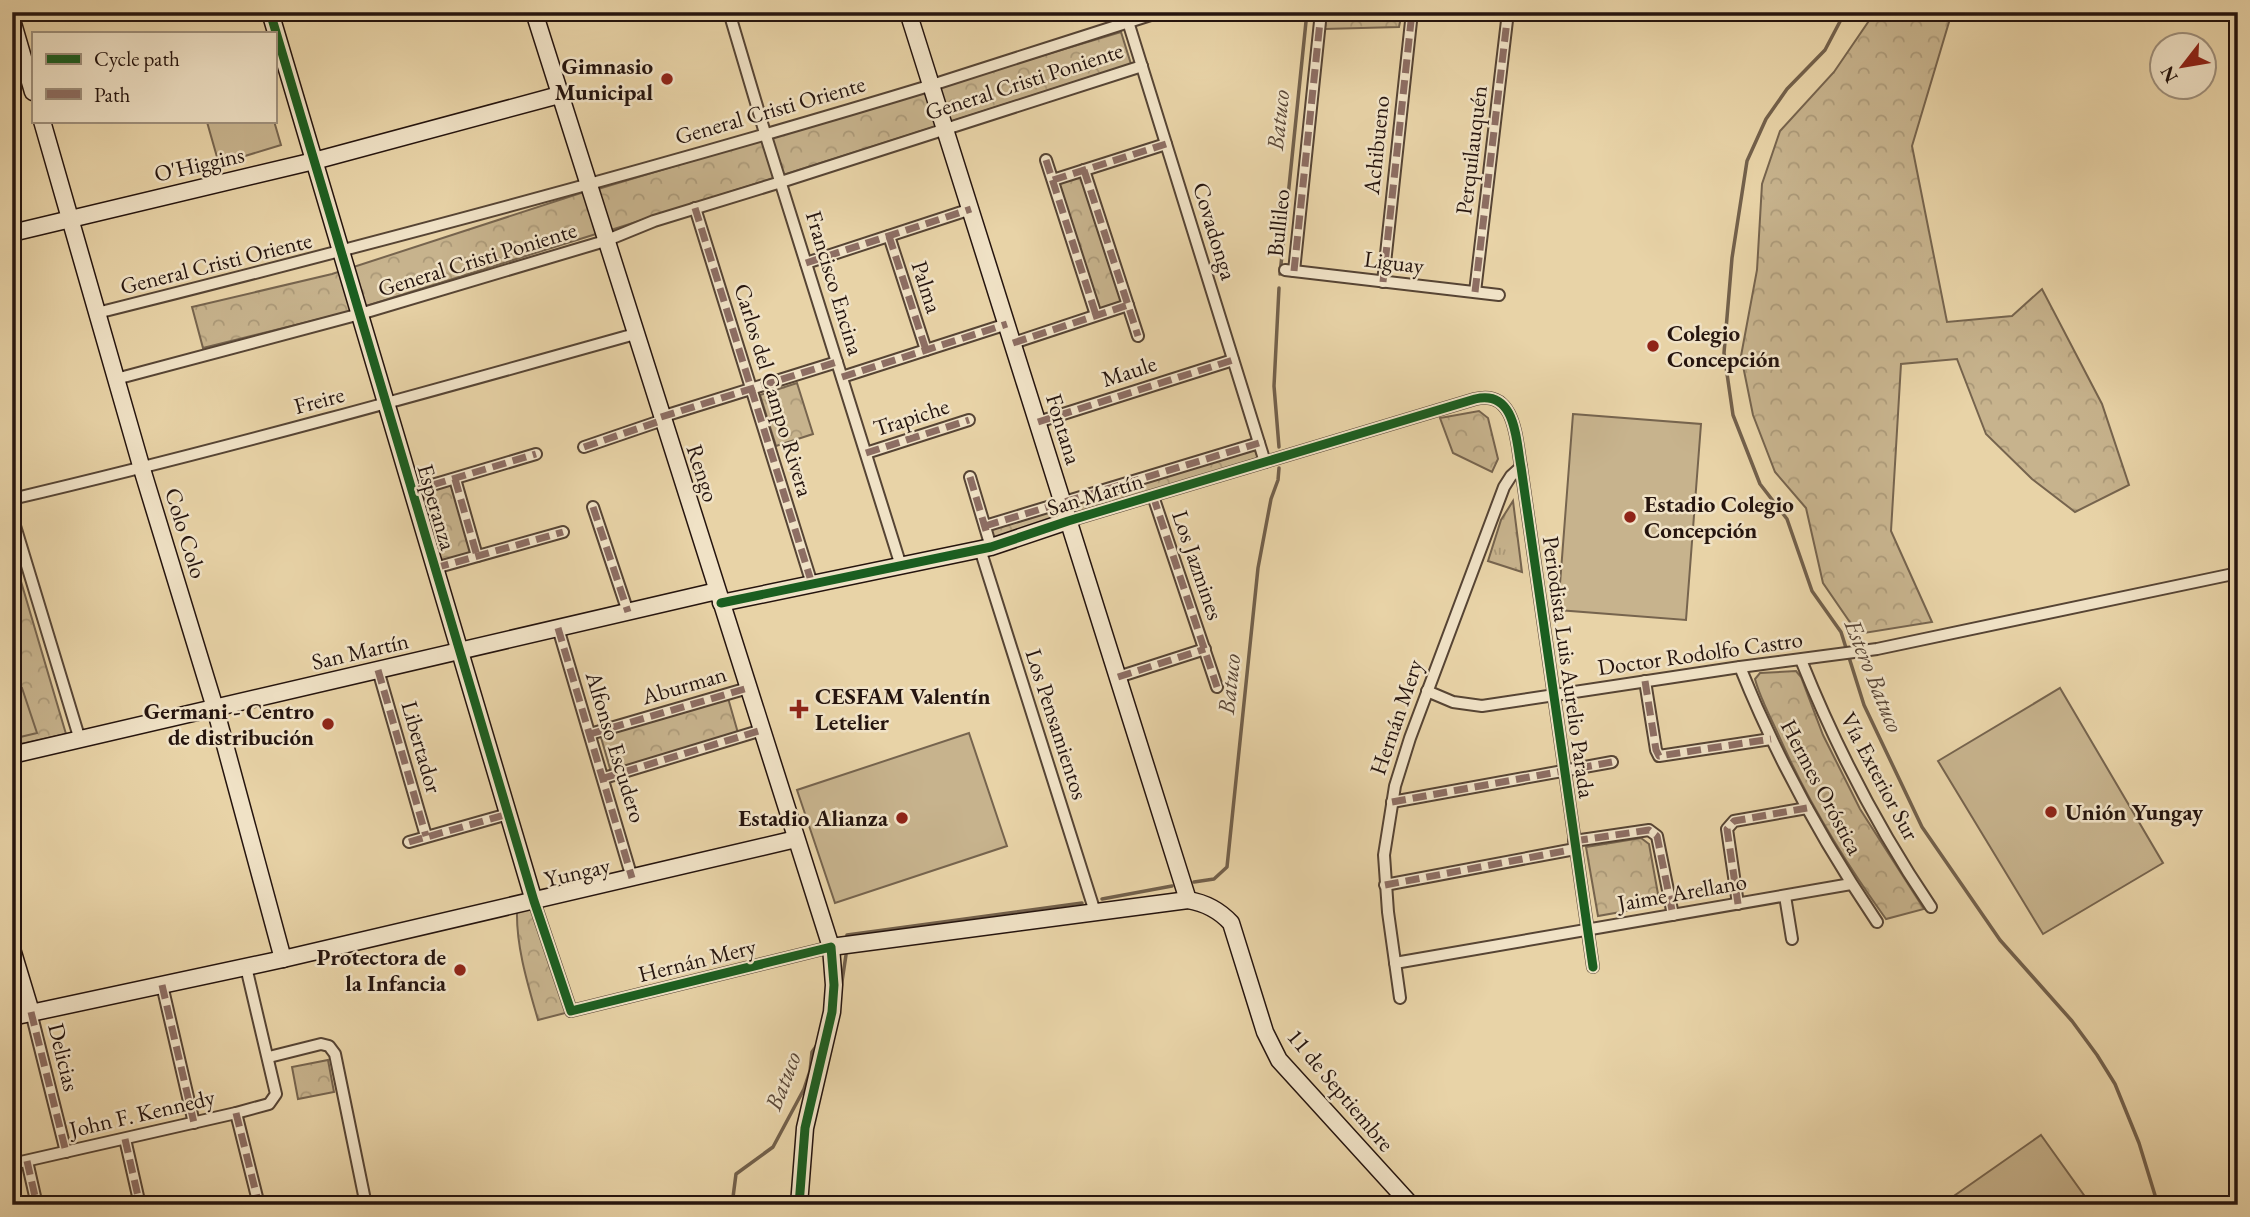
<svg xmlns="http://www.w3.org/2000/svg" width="2250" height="1217" font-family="'EB Garamond',serif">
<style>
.grass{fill:url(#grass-tufts);stroke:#76644e;stroke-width:2}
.forest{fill:url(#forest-crowns);stroke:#76644e;stroke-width:2}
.garden{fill:#c7b38d;stroke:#76644e;stroke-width:2}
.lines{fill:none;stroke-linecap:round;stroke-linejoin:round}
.stream{stroke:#72604b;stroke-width:3.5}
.street-casing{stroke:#564434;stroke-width:14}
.secondary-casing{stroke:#25140e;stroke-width:19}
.street{stroke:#f0e2c6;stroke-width:10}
.secondary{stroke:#f0e2c6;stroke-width:16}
.quiet{stroke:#8d6e63;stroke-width:7;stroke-dasharray:14 7;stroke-linecap:butt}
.cycleway-casing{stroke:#f0e2c6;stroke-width:13}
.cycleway{stroke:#1b5e20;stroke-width:9}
.poi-dot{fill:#8f2418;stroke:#f0e2c6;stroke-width:2.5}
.labels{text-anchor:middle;stroke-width:5;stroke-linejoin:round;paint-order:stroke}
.poi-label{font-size:23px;font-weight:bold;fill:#25140e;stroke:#f0e2c6;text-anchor:end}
.street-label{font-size:23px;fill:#25140e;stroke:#f0e2c6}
.water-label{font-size:24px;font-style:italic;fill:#594636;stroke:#f0e2c6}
</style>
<defs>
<pattern id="grass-tufts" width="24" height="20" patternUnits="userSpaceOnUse" patternTransform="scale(1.75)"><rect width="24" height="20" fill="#c7b38d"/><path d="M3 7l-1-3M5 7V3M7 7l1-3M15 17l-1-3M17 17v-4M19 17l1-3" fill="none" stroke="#ab9978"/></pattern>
<pattern id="forest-crowns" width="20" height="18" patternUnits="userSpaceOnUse" patternTransform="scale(1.75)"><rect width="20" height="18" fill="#c7b38d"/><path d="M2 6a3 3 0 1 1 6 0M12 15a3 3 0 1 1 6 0" fill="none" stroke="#ab9978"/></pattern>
</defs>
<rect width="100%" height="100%" fill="#e8d3a7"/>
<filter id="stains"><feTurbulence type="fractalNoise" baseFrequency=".00286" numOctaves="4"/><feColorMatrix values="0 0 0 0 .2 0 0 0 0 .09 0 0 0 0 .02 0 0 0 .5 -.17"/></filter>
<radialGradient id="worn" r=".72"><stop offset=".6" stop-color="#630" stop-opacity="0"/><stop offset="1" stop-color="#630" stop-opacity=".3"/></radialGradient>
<polygon class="grass" points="1513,501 1522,572 1488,561 1501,520"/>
<g class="forest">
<polygon points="1326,12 1402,12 1399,27 1324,29"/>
<polygon points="1875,12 1952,12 1912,146 1947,322 2012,316 2042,289 2102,404 2129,485 2075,512 2032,479 1986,434 1957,359 1901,364 1891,531 1932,622 1858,634 1823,583 1806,508 1775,472 1753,415 1741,356 1757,270 1762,184 1780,131 1834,72"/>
<polygon points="1121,32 1131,64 611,230 598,189"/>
<polygon points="1082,174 1122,302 1098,310 1056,182"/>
<polygon points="584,192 596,234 344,313 203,348 192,307 332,274"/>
<polygon points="797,383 813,434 776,446 760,395"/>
<polygon points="1479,411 1488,418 1498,459 1492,472 1453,453 1440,418"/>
<polygon points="1254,448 1258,458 994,542 990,529"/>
<polygon points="453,482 473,554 437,565 415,492"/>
<polygon points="12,551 66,734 12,746"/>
<path d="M1796 671 1801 677 1823 735 1860 809 1924 909 1886 919C1844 861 1807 800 1778 734 1770 716 1760 698 1755 679L1760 673Z"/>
<polygon points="728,698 738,733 611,772 600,734"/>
<polygon points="1641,838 1649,844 1660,905 1598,916 1586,847"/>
<path d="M532 905 569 1012 538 1020C528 985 516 947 517 910Z"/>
<polygon points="328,1060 334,1092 298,1099 292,1067"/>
</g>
<g class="garden">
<polygon points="212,121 274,121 281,145 219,164 207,122"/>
<polygon points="1573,414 1701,424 1686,620 1558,610"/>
<polygon points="22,688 37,733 12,739 12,691"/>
<polygon points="2060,688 2163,863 2043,934 1938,761"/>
<polygon points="969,733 1007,846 835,903 797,790"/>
<polygon points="2041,1135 2091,1205 1941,1205"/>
</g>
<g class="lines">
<g class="stream">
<polyline points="1845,12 1825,50 1787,89 1766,119 1747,161 1732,258 1724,353 1733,415 1760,484 1787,519 1812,591 1841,632 1864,705 1922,827 2000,940 2072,1021 2097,1055 2115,1084 2139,1143 2158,1205"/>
<polyline points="1280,274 1307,12"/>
<polyline points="1279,288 1274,386 1279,447"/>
<polyline points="1194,882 1214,879 1227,867 1258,568 1271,499 1278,480 1279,468"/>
<polyline points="1102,899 1172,886"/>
<polyline points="847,935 1082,903"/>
<polyline points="841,988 846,955"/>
<polyline points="732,1205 736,1174 773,1147 804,1089 810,1071 812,1052 817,1045"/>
</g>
<g class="street-casing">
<g id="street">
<polyline points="729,12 765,133 901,566"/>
<polyline points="1125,12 1265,462"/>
<polyline points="1046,160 1096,315"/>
<polyline points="1084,170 1138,336"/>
<polyline points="1053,180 1166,144"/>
<polyline points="695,208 812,584"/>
<polyline points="889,236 926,350"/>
<polyline points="806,263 971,209"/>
<polyline points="1285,270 1499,295"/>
<polyline points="1294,271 1321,12"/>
<polyline points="1383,282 1412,12"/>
<polyline points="1475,292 1508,12"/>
<path d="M97 313C377 243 656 169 932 85 1008 61 1084 36 1160 12"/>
<polyline points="1013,343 1128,305"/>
<polyline points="842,377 1007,324"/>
<polyline points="116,379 360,314 605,241 654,221 781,182 1142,66"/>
<polyline points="661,417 837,362"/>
<polyline points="1038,422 1233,360"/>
<polyline points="584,447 663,420"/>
<polyline points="866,453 969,420"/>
<polyline points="970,477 991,547"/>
<polyline points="455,479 477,556"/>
<polyline points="412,491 536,454"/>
<polyline points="1153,496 1217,687"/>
<path d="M12 499C221 450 428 392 635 334"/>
<polyline points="593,507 628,612"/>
<polyline points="12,516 80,740"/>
<path d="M1068 521 1475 399C1516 389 1516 440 1521 467L1593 967"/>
<polyline points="985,526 1259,443"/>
<polyline points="980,549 1095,912"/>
<polyline points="435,568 563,532"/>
<polyline points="558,628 632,878"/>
<path d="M1801 660C1836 747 1878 829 1931 907"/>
<path d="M1740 667C1776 757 1823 842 1877 922"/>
<polyline points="378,670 426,836"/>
<polyline points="1118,677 1205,649"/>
<polyline points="1645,681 1656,750 1659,756 1771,739"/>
<polyline points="1427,691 1453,702 1482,706 1740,667 1877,649 2238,573"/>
<polyline points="590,734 748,688"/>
<polyline points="604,778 762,730"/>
<polyline points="1392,802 1612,762"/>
<polyline points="1574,841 1649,830 1657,836 1673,915"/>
<polyline points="409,842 508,814"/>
<polyline points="1385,885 1575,849"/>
<polyline points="1785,896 1792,939"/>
<polyline points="534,901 571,1011 831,947"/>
<polyline points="1738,904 1727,829 1734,821 1807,808"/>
<polyline points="1395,963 1851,884"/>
<polyline points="162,985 194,1123"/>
<polyline points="1400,998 1388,912 1384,855 1395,786 1410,738 1504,487 1511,476 1521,467"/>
<polyline points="31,1012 66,1152"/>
<polyline points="269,1057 321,1044 329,1046 335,1054 366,1205"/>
<polyline points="236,1113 259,1205"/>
<polyline points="125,1139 140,1205"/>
<polyline points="27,1161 37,1205"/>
<polyline points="12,1164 236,1113 269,1104 276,1094 246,967"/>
</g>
</g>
<g class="secondary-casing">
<g id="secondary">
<polyline points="270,12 534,901"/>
<polyline points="534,12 831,947 834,985 832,1012 805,1128 799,1205"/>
<polyline points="908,12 1188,900"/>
<polyline points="12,20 33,92"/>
<polyline points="42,121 142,469 215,708 283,959"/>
<polyline points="12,233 314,161 559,95"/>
<polyline points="721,603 991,547 1068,521"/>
<polyline points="12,755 717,591"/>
<path d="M831 947 1188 900C1206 903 1219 910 1231 923L1265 1032 1279 1060 1411 1205"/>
<polyline points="12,949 31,1012"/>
<polyline points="12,1017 283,959 796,839"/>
</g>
</g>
<use href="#street" class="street"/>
<use href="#secondary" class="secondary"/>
<g class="quiet">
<polyline points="1046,160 1096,315"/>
<polyline points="1084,170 1138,336"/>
<polyline points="1053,180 1166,144"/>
<polyline points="695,208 812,584"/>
<polyline points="889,236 926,350"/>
<polyline points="806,263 971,209"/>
<polyline points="1294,271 1321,12"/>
<polyline points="1383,282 1412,12"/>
<polyline points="1475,292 1508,12"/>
<polyline points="1013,343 1128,305"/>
<polyline points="842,377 1007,324"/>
<polyline points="661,417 837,362"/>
<polyline points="1038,422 1233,360"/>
<polyline points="584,447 663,420"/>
<polyline points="866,453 969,420"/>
<polyline points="970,477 987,534"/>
<polyline points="455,479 477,556"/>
<polyline points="412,491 536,454"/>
<polyline points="1153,496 1217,687"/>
<polyline points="593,507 628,612"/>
<polyline points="985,526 1259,443"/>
<polyline points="435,568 563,532"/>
<polyline points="558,628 632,878"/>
<polyline points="378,670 426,836"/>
<polyline points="1118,677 1205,649"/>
<polyline points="1645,681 1656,750 1659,756 1771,739"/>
<polyline points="590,734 748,688"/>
<polyline points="604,778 762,730"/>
<polyline points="1392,802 1612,762"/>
<polyline points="1574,841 1649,830 1657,836 1673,915"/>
<polyline points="409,842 508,814"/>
<polyline points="1385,885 1575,849"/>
<polyline points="1738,904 1727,829 1734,821 1807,808"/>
<polyline points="162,985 194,1123"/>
<polyline points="31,1012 66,1152"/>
<polyline points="236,1113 259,1205"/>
<polyline points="125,1139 140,1205"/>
<polyline points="27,1161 37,1205"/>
</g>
<g class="cycleway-casing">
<g id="cycleway">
<polyline points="270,12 534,901 571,1011 831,947 834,985 832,1012 805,1128 799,1205"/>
<path d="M721 603 991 547 1068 521 1475 399C1516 389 1516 440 1521 467L1593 967"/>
</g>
</g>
<use href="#cycleway" class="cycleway"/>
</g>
<g class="poi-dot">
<circle cx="667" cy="79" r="7"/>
<circle cx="1653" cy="346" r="7"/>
<circle cx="1630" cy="517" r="7"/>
<path d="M795.5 698.5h7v7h7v7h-7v7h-7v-7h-7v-7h7z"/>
<circle cx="328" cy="724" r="7"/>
<circle cx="2051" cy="812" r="7"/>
<circle cx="902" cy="818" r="7"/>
<circle cx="460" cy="970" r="7"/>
</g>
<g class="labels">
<g class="poi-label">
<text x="653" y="74">Gimnasio<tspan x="653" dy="26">Municipal</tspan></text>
<text x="1667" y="341" text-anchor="start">Colegio<tspan x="1667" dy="26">Concepción</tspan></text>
<text x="1644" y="512" text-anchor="start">Estadio Colegio<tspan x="1644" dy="26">Concepción</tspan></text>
<text x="815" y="704" text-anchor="start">CESFAM Valentín<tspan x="815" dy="26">Letelier</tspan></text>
<text x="314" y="719">Germani - Centro<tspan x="314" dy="26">de distribución</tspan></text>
<text x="2065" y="820" text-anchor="start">Unión Yungay</text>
<text x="888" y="826">Estadio Alianza</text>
<text x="446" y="965">Protectora de<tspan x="446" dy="26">la Infancia</tspan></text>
</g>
<g class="street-label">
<text transform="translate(1024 81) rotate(-18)" y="8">General Cristi Poniente</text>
<text transform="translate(770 110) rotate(-16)" y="8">General Cristi Oriente</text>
<text transform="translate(1376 145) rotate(-84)" y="8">Achibueno</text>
<text transform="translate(1471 150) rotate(-83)" y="8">Perquilauquén</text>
<text transform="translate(199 164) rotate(-13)" y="8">O'Higgins</text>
<text transform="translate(1278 223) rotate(-84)" y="8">Bullileo</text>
<text transform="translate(1215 231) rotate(73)" y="8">Covadonga</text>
<text transform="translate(477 259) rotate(-17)" y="8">General Cristi Poniente</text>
<text transform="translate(1394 262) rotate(7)" y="8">Liguay</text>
<text transform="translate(216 263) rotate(-14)" y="8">General Cristi Oriente</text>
<text transform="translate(835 283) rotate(73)" y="8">Francisco Encina</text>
<text transform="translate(927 287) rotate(72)" y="8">Palma</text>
<text transform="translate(1129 371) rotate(-18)" y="8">Maule</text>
<text transform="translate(774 390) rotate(73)" y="8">Carlos del Campo Rivera</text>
<text transform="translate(319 400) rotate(-15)" y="8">Freire</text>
<text transform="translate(911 417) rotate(-18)" y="8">Trapiche</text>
<text transform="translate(1064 429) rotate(73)" y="8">Fontana</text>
<text transform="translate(703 473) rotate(72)" y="8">Rengo</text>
<text transform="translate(1095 494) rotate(-17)" y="8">San Martín</text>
<text transform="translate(437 507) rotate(74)" y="8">Esperanza</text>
<text transform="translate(186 533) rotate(73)" y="8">Colo Colo</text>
<text transform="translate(1198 565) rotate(71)" y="8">Los Jazmines</text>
<text transform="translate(360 651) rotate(-13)" y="8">San Martín</text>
<text transform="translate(1700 653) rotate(-8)" y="8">Doctor Rodolfo Castro</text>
<text transform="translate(1569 667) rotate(82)" y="8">Periodista Luis Aurelio Parada</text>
<text transform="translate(684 685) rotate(-16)" y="8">Aburman</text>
<text transform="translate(1396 717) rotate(-71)" y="8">Hernán Mery</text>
<text transform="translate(1057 724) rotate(72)" y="8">Los Pensamientos</text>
<text transform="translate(422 747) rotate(74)" y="8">Libertador</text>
<text transform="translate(616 747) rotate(73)" y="8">Alfonso Escudero</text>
<text transform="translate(1880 776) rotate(62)" y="8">Vía Exterior Sur</text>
<text transform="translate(1822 787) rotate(62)" y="8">Hermes Oróstica</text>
<text transform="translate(577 872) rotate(-13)" y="8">Yungay</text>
<text transform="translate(1682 892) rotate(-10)" y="8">Jaime Arellano</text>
<text transform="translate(697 960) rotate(-14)" y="8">Hernán Mery</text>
<text transform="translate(64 1057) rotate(76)" y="8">Delicias</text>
<text transform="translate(1341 1090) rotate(50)" y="8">11 de Septiembre</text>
<text transform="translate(142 1113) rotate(-13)" y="8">John F. Kennedy</text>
</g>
<g class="water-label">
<text transform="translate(1278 120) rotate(-84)" y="8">Batuco</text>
<text transform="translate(1874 676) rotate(68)" y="8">Estero Batuco</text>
<text transform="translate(1229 684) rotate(-84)" y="8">Batuco</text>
<text transform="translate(783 1081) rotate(-69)" y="8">Batuco</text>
</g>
</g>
<rect width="2250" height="1217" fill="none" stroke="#e8d3a7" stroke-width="42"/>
<rect x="14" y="14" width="2222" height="1189" fill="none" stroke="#25140e" stroke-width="3.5"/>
<rect x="21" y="21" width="2208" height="1175" fill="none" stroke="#25140e" stroke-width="2"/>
<rect x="32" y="32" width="245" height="91" fill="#f0e2c6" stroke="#9f907c" stroke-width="2"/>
<rect x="46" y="54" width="35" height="10" fill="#1b5e20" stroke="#9f907c" stroke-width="2"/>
<text x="94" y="66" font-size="21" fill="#25140e">Cycle path</text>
<rect x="46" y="89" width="35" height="10" fill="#8d6e63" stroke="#9f907c" stroke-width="2"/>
<text x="94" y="102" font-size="21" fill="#25140e">Path</text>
<g transform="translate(2183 66) rotate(239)"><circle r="33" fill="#f0e2c6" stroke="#9f907c" stroke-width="2"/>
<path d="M0-5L12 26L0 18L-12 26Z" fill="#8f2418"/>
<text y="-10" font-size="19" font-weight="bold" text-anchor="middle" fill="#25140e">N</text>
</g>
<rect width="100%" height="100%" filter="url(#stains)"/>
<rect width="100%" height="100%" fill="url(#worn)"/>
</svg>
